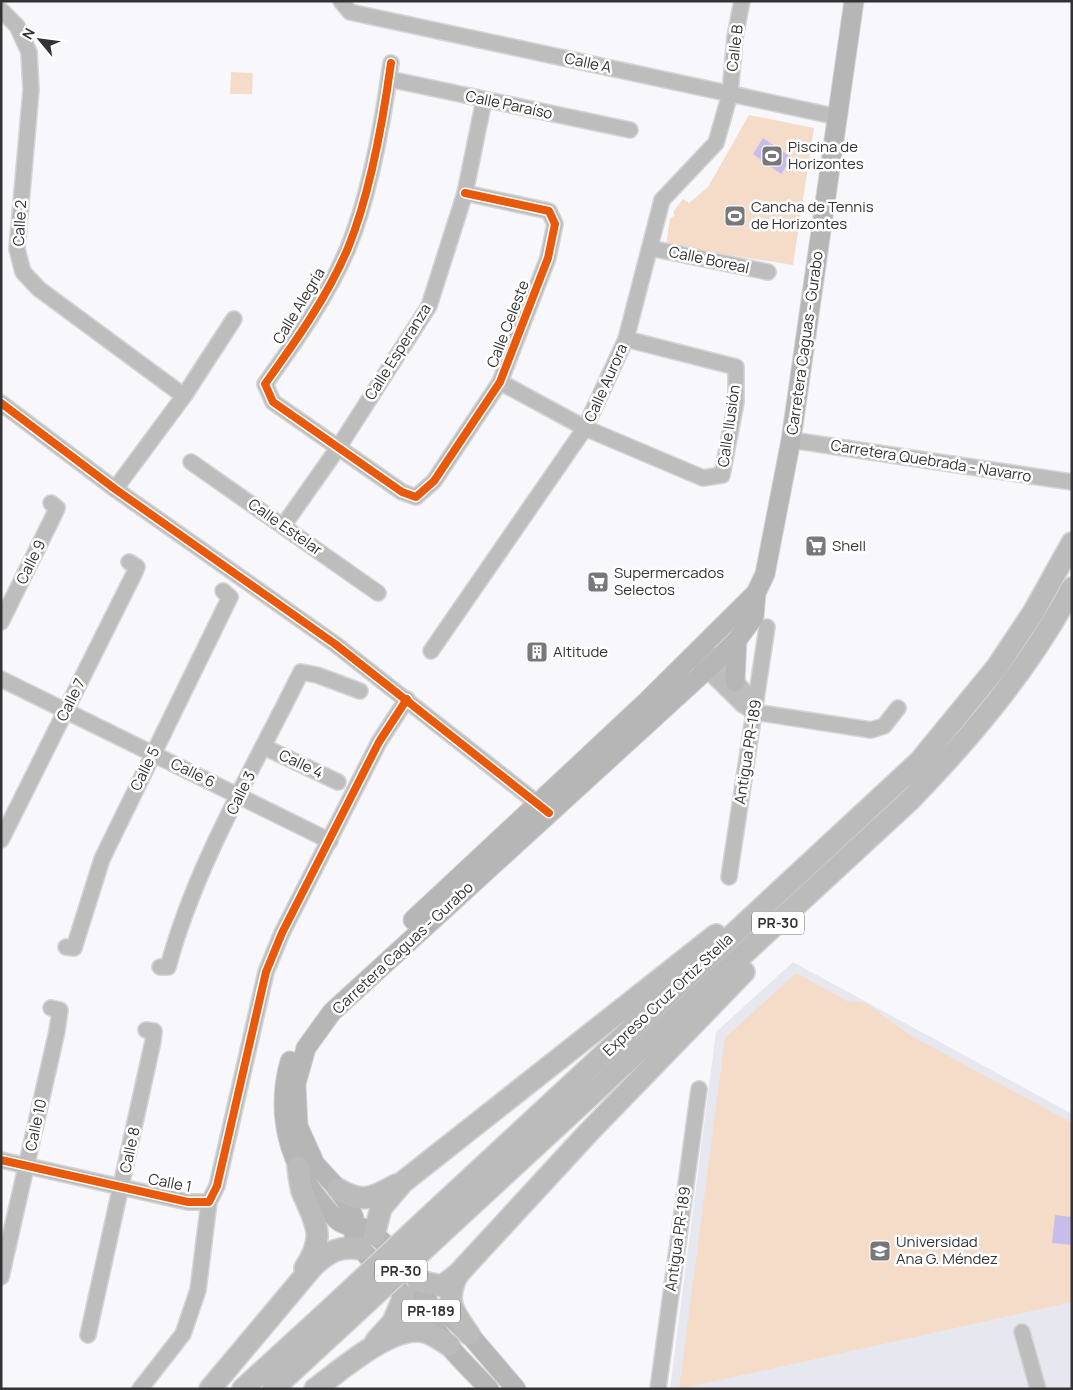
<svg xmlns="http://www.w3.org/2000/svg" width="1073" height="1390" font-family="Manrope,sans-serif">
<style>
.built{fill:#e7e7ef}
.green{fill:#f4dcc8}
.water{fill:#c6bdeb}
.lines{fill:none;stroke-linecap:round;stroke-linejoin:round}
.minor-casing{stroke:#d5d5d7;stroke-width:18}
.major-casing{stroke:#d5d5d7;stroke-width:21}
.highway-casing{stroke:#d5d5d7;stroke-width:24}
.minor{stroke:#bebdbe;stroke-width:15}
.major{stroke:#b7b6b6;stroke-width:19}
.highway{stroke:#bcbbbc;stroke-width:21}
.highway-bridge-casing{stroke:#d5d5d7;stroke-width:24;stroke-linecap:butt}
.highway-bridge{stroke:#bcbbbc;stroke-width:21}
.cycleway-casing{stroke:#fff;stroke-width:11}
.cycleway{stroke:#e8590c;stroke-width:8}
.labels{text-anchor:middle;stroke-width:5;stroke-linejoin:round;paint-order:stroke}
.shield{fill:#fff;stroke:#707072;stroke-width:1}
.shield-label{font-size:14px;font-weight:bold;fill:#333335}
.street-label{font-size:15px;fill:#333335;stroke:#fff}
.poi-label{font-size:15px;fill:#333335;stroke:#fff;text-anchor:start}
</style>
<rect width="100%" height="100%" fill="#f8f7fc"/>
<polygon class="built" points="793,962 1072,1114 1072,1389 670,1389 716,1032"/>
<g class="green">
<polygon points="231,72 253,73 252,94 230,94"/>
<polygon points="749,115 814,128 793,265 666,245 670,219 675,215 673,212 683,199 689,203 708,187"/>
<polygon points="796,973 847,1001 866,1003 910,1035 1072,1123 1072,1302 679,1389 725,1038"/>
</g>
<g class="water">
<polygon points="763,138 792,158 781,174 753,154"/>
<polygon points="1055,1215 1072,1217 1072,1245 1052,1243"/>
</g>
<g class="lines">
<g class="minor-casing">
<g id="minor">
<polyline points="341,1 350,12 838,117"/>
<polyline points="1,10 17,26 29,52 31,90 17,249 23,272 39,289 184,396"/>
<path d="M391 63C383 121 370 194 348 248 328 296 295 342 265 384L273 402 402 492 416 497 434 481 500 382 548 258 555 224 549 211 465 193"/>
<polyline points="389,79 630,130"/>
<polyline points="650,248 768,272"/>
<polyline points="500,382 585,428 703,478 722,475 736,402 736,367 626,339"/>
<polyline points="1,403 115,489 335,644 546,810"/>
<polyline points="791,440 1072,482"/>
<polyline points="191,462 378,593"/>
<polyline points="115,489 184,396 234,319"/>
<polyline points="283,526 338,448 429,306 465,193 484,100"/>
<polyline points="1,622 54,515 57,508 51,503"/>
<polyline points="431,651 585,428 626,339 662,200 716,143 730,94 735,37 742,1"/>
<polyline points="693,656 743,705 754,712 748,695 702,646"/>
<polyline points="1,679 330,841"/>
<polyline points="754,712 871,730 884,726 898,708"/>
<polyline points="264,747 338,782"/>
<polyline points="1,840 135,572 137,567 129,562"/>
<polyline points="729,877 767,627"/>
<polyline points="66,947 74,948 102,859 230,597 223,591"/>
<path d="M160 967H168C196 863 254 768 301 672L317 675 360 691"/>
<polyline points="1,1160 188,1202 209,1202 217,1186 266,972 282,933 379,742 407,699"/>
<polyline points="1,1277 57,1031 60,1010 51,1008"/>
<polyline points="1022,1332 1038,1389"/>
<polyline points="88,1335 153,1041 154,1031 146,1030"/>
<polyline points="140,1389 183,1334 198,1290 209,1202"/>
<polyline points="658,1389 699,1089"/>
</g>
</g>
<g class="major-casing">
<g id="major">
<polyline points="735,682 737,640"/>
<polyline points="413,920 645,703 756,593"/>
<path d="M290 1061C273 1121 293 1177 337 1220 346 1228 356 1225 366 1229 378 1234 408 1268 417 1280 432 1297 427 1313 436 1329 450 1351 472 1370 489 1389"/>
<polyline points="516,1389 469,1334 448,1315 419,1307 404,1296 361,1249 354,1239 354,1218 350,1208 338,1189 315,1164 298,1126 296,1084 306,1048 332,1012 715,662 737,640 754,617 756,593 765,574 791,440 854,1"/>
</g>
</g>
<g class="highway-casing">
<g id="highway">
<path d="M298 1167C299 1175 300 1184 302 1191 315 1223 327 1235 305 1268"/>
<path d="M338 1189C362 1204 373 1198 396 1185"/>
<polyline points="434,1212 920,761 997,667 1033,613 1072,543"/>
<path d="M449 1226 910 800C972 736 1030 667 1072 588"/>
<polyline points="374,1235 381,1208 403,1182 716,935"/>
<path d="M458 1274C444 1300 453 1312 469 1334"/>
<polyline points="418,1281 442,1286 458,1274 588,1133 744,972"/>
<polyline points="376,1341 393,1322 404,1296"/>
<path d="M210 1389 314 1265C329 1252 340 1245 361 1249"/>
<polyline points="243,1389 339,1301"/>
<polyline points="273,1389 352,1316"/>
<path d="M315 1389C341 1370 392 1324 425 1332 434 1335 441 1340 449 1345"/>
</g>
</g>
<use href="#minor" class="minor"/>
<use href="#major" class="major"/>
<use href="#highway" class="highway"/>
<g class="highway-bridge-casing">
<g id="highway-bridge">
<polyline points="339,1301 434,1212"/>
<polyline points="352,1316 449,1226"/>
</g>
</g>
<use href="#highway-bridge" class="highway-bridge"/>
<g class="cycleway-casing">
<g id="cycleway">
<path d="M391 63C383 121 370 194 348 248 328 296 295 342 265 384L273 402 402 492 416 497 434 481 500 382 548 258 555 224 549 211 465 193"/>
<polyline points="1,403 115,489 335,644 549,813"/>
<polyline points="1,1160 188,1202 209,1202 217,1186 266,972 282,933 379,742 407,699"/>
</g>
</g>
<use href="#cycleway" class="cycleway"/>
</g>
<defs>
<g id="stadium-square" transform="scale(1.125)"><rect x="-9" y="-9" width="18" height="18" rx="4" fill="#78787b" stroke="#fff"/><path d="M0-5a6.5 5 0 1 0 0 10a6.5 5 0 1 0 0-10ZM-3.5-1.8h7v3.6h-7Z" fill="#fff"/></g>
<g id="supermarket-square" transform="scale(1.125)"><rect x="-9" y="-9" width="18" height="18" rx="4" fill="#78787b" stroke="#fff"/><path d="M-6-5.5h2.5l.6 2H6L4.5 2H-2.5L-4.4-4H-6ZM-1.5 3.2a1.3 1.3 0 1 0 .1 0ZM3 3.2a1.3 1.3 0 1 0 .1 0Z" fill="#fff"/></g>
<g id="building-square" transform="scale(1.125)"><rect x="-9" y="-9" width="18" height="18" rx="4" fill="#78787b" stroke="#fff"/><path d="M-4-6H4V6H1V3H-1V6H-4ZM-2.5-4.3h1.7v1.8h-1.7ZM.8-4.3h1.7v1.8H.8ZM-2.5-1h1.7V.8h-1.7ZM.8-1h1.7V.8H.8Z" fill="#fff"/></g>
<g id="university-square" transform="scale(1.125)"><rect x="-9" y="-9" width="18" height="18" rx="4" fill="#78787b" stroke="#fff"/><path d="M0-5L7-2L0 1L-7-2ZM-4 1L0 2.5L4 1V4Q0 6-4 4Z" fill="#fff"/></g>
</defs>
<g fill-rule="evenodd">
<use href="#stadium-square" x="772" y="156"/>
<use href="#stadium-square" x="735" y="216"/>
<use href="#supermarket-square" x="816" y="546"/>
<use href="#supermarket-square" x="598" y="582"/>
<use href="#building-square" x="537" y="652"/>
<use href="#university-square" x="880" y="1251"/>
</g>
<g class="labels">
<g class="shield">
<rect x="752" y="911.5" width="52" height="23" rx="4"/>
<rect x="375" y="1259.5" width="52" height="23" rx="4"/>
<rect x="402" y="1299.5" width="58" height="23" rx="4"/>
</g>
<g class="shield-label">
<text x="778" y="928">PR-30</text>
<text x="401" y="1276">PR-30</text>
<text x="431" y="1316">PR-189</text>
</g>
<g class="street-label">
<text transform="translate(735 48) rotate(-83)" y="5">Calle B</text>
<text transform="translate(588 63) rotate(12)" y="5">Calle A</text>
<text transform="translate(509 105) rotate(12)" y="5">Calle Paraíso</text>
<text transform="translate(20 223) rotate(-87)" y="5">Calle 2</text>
<text transform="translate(709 260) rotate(12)" y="5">Calle Boreal</text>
<text transform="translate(299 306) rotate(-59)" y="5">Calle Alegría</text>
<text transform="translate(508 324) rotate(-69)" y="5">Calle Celeste</text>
<text transform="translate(805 343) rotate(-82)" y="5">Carretera Caguas - Gurabo</text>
<text transform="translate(398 352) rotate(-58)" y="5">Calle Esperanza</text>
<text transform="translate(606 383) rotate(-66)" y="5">Calle Aurora</text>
<text transform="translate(729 426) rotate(-82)" y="5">Calle Ilusión</text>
<text transform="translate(931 461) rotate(9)" y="5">Carretera Quebrada - Navarro</text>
<text transform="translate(285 527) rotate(35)" y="5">Calle Estelar</text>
<text transform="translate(31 562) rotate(-64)" y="5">Calle 9</text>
<text transform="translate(71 700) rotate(-64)" y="5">Calle 7</text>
<text transform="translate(748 752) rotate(-81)" y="5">Antigua PR-189</text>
<text transform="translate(301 764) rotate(25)" y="5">Calle 4</text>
<text transform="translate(145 769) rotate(-64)" y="5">Calle 5</text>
<text transform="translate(193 773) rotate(26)" y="5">Calle 6</text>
<text transform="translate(241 793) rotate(-64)" y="5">Calle 3</text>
<text transform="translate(403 948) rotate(-43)" y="5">Carretera Caguas - Gurabo</text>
<text transform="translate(668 995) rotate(-43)" y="5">Expreso Cruz Ortiz Stella</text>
<text transform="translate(36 1125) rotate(-78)" y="5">Calle 10</text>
<text transform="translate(130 1150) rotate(-78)" y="5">Calle 8</text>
<text transform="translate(170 1183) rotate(11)" y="5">Calle 1</text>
<text transform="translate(678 1239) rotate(-82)" y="5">Antigua PR-189</text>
</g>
<g class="poi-label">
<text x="788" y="152">Piscina de<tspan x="788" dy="17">Horizontes</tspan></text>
<text x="751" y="212">Cancha de Tennis<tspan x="751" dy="17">de Horizontes</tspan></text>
<text x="832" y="551">Shell</text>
<text x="614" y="578">Supermercados<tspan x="614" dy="17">Selectos</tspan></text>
<text x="553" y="657">Altitude</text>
<text x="896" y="1247">Universidad<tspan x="896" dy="17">Ana G. Méndez</tspan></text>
</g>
</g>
<rect width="1073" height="1390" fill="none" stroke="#333335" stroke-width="5"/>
<g transform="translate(40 40) rotate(299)" stroke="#ffffff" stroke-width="4" paint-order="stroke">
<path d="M0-4L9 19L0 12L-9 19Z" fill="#333335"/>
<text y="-8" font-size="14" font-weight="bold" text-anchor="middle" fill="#333335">N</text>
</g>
</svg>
